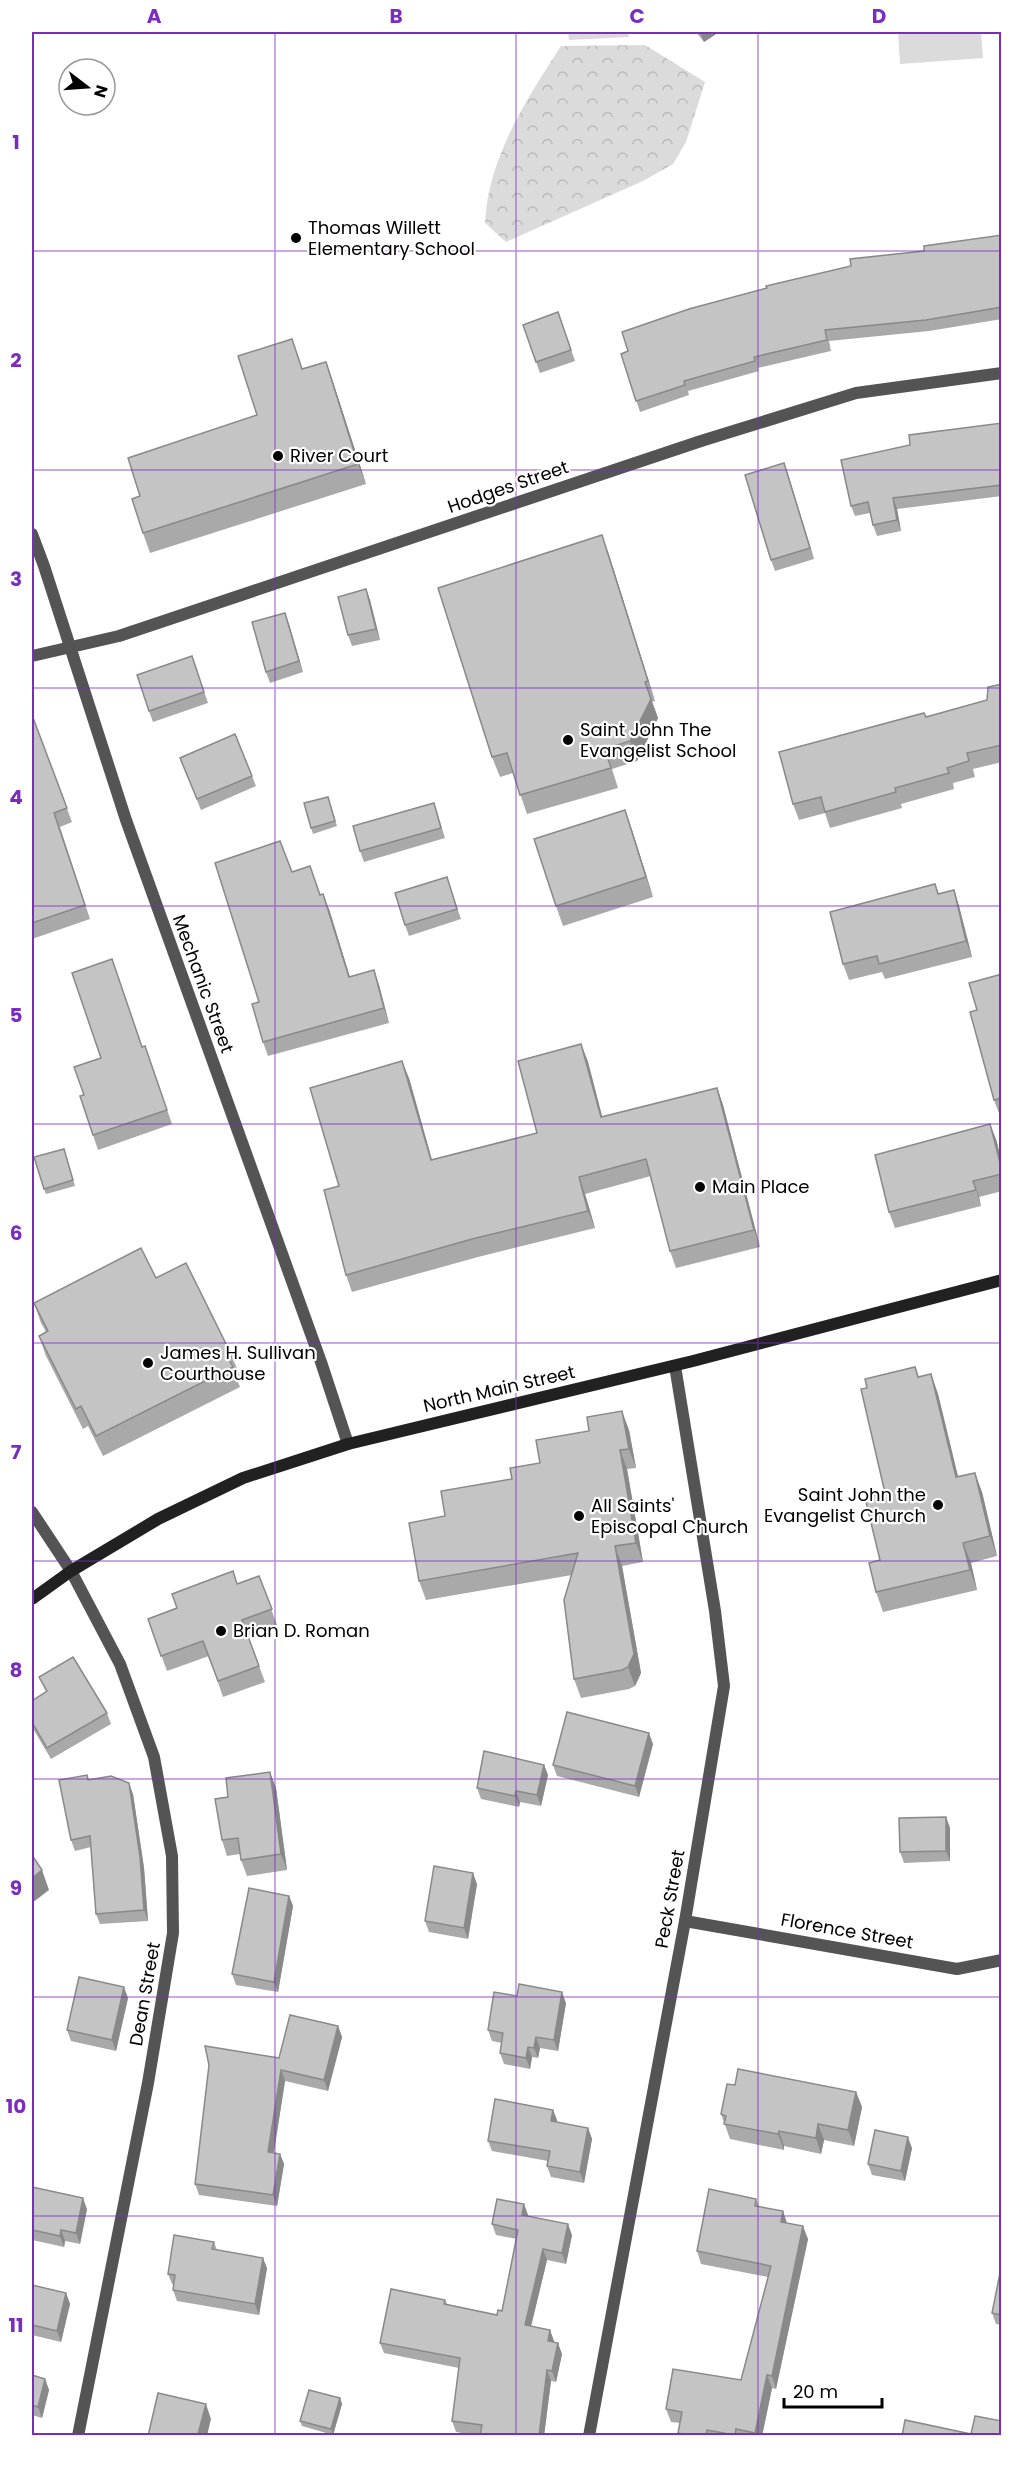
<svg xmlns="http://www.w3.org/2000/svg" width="1033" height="2467" font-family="Poppins,sans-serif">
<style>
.green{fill:#dbdbdb}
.forest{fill:url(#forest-crowns)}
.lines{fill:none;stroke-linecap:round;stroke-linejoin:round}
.street{stroke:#545454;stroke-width:12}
.secondary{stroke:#212121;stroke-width:12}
.wall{fill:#a9a9a9}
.shaded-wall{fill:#898989}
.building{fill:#c4c4c4;stroke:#898989;stroke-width:1.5}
.grid{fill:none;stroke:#7b2cbf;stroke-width:1.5;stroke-opacity:0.55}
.poi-dot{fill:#000;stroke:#fff;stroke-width:2}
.labels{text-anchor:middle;stroke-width:4.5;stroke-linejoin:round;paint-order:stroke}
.poi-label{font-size:18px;fill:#000;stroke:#fff;text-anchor:start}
.street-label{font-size:18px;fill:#000;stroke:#fff}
.neatline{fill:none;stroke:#7b2cbf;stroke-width:2}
.grid-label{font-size:20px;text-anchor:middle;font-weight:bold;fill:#7b2cbf}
</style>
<defs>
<pattern id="forest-crowns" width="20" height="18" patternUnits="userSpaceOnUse" patternTransform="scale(1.5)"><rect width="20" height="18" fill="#dbdbdb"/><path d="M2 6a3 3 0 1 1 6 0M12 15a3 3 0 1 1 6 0" fill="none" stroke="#bababa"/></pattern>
</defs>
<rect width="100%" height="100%" fill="#fff"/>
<g class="green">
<polygon points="568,32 628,32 629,37 569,40"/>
<polygon points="898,32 981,32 983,58 900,64"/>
</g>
<path class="forest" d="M645 45 705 82 686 142 673 164 643 181 506 242 485 223C488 157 527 99 561 46Z"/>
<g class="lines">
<g class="street">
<polyline points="32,534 44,566 126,820 321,1362 348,1444"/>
<polyline points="32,656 119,636 701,441 856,393 1002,373"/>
<polyline points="32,1512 71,1571 120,1664 154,1757 172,1856 173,1933 148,2083 78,2436"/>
<polyline points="685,1921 957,1969 1002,1960"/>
<polyline points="589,2436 685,1921 724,1686 715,1611 675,1366"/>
</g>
<polyline class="secondary" points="32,1599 71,1571 158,1519 243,1478 348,1444 693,1361 1002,1280"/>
</g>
<g class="wall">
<polygon points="696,32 719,32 704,42"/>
<polygon points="1002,235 1002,319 929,331 829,341 831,351 758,368 759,371 688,391 689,395 640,412 621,354 924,251"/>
<polygon points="558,312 575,361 540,373 523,325"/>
<polygon points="326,362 333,382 366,484 150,553 143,533 140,496 257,415 302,369"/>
<polygon points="1002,423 1002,496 897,509 901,531 877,536 873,525 870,513 855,516 851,506 910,445"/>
<polygon points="784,463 814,559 775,571 771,560"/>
<polygon points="609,555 655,701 652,702 658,718 637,761 612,769 618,788 527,814 513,773 500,777 492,757"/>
<polygon points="366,589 370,600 380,640 352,646 348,635"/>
<polygon points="285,613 303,672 270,683 266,672"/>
<polygon points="192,656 208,703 153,722 149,711"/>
<polygon points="1002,684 1002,762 973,769 975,777 953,783 954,789 901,804 902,808 830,828 825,813 799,820 793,804 926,717 987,700"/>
<polygon points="32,715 72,822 60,827 90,919 32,939"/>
<polygon points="180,758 252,776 256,786 201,810"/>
<polygon points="328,797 337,826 313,834 311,828"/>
<polygon points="434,803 445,838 364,862 360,851"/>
<polygon points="632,830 653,897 563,926 556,906"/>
<polygon points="292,872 320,895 329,909 350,977 379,985 389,1023 268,1056 263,1042 259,1002"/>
<polygon points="447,877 461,919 409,936 405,925"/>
<polygon points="935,884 939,894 954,890 959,906 972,957 885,979 882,972 849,980 843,964"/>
<polygon points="1002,974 1002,1115 1000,1116 994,1100 977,1010"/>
<polygon points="581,1044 588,1062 602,1117 717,1088 723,1105 760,1247 676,1268 670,1251 651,1176 585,1194 595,1228 478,1257 352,1292 346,1275 339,1186 409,1078 432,1160 537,1133"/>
<polygon points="145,1046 172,1124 98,1150 93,1135 84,1095 142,1047"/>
<polygon points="996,1139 1002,1163 1002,1191 979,1197 981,1206 895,1228 889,1212"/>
<polygon points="64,1149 75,1186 46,1194 44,1189"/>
<polygon points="156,1278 232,1356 240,1376 236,1377 240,1387 103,1456 88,1426 83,1429 46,1356 39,1336 46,1332 41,1323 34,1303"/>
<polygon points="915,1367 919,1377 931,1374 938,1394 958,1477 982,1492 997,1556 971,1563 977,1590 883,1612 876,1592 880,1560 885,1493 867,1388"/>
<polygon points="629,1430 636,1468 627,1469 643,1562 622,1566 641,1673 635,1686 629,1689 581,1698 574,1679 572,1575 426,1600 419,1581 512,1479 540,1463"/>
<polygon points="259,1576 277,1625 248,1636 265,1682 223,1697 209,1656 167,1671 148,1619"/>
<polygon points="39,1677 107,1713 111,1724 51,1759 32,1727 32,1701 46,1692"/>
<polygon points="653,1744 639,1797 557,1776 553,1765"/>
<polygon points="544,1765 548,1775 541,1806 520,1802 519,1807 481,1799 477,1788"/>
<polygon points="87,1775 89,1780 133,1794 144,1868 148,1921 100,1924 96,1914 91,1847 75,1851 71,1840"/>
<polygon points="276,1788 287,1870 247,1876 241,1860 240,1854 227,1856 222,1840"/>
<polygon points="946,1817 950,1828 950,1861 904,1863 900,1852"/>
<polygon points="477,1884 468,1939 429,1932 425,1921"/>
<polygon points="289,1896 293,1906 278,1992 236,1985 232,1974"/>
<polygon points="517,1996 566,2003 558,2051 540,2048 538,2058 532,2057 530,2069 504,2064 500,2053 502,2043 492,2041 488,2030"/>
<polygon points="128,1998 116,2051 71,2041 67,2030"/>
<polygon points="338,2026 342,2037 328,2091 285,2081 274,2153 280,2154 284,2164 277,2206 199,2195 195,2184 279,2058"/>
<polygon points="735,2085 856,2092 862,2107 854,2146 824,2140 821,2154 784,2146 784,2150 730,2139 721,2114"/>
<polygon points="553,2110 557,2120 557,2123 588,2128 592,2139 584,2183 551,2177 547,2166 548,2161 492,2151 488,2141"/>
<polygon points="912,2148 905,2181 872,2175 868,2164"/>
<polygon points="32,2187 87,2209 80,2244 65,2241 64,2247 32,2240"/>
<polygon points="756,2199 759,2206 787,2223 808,2239 776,2389 772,2388 762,2436 679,2436 678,2433 680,2423 671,2422 666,2409 741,2380 768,2277 701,2264 697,2251"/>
<polygon points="524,2204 528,2216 572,2235 566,2264 547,2260 531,2326 550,2330 554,2342 562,2354 556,2382 551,2381 544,2436 480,2436 456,2432 452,2421 459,2368 384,2353 380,2343 445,2300 447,2304 497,2315 502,2311 517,2239 496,2235 492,2224"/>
<polygon points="214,2242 217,2250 267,2268 259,2315 177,2301 173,2290 174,2285 172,2284 168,2274"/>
<polygon points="1002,2263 1002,2325 996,2324 992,2313"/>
<polygon points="32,2285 66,2293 70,2304 61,2342 32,2335"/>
<polygon points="32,2375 45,2379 49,2390 42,2418 32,2415"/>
<polygon points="340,2398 342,2404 333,2435 302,2426 300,2421"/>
</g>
<g class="shaded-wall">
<polygon points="700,32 719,32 704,42"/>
<polygon points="326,362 333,382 366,484 358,464"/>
<polygon points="784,463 788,474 814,559 810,548"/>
<polygon points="893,498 897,509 901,531 897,520"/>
<polygon points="602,535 609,555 655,701 648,681"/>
<polygon points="366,589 370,600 380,640 376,629"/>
<polygon points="285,613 289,624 303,672 299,661"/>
<polygon points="645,682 658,718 637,761 630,741"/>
<polygon points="625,810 632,830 653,897 646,877"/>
<polygon points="954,890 959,906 972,957 966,941"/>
<polygon points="323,894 329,909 354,991 349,977"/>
<polygon points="374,970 379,985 389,1023 384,1008"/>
<polygon points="581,1044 588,1062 607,1135 601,1117"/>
<polygon points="402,1061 409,1078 437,1178 431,1160"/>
<polygon points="717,1088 723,1105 760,1247 754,1230"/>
<polygon points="990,1124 996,1139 1002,1163 1002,1170"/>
<polygon points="579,1177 585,1194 595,1228 588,1211"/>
<polygon points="973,1181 979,1197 981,1206 976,1190"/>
<polygon points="931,1374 938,1394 963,1497 956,1477"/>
<polygon points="622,1411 629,1430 636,1468 629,1449"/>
<polygon points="620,1450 627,1469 643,1562 636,1543"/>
<polygon points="975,1473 982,1492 997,1556 990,1536"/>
<polygon points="963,1543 971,1563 977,1590 970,1570"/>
<polygon points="615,1546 622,1566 641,1673 635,1686 628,1667"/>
<polygon points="649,1733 653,1744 639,1797 635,1786"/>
<polygon points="544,1765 548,1775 541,1806 537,1795"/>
<polygon points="270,1772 276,1788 287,1870 281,1854"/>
<polygon points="129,1783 133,1794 144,1868 148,1921 144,1910"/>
<polygon points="516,1791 520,1802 519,1807 515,1796"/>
<polygon points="946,1817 950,1828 950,1861 946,1851"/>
<polygon points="42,1870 49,1890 32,1903 32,1878"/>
<polygon points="473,1873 477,1884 468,1939 464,1928"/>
<polygon points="289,1896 293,1906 278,1992 274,1982"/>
<polygon points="124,1987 128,1998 116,2051 112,2040"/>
<polygon points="562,1992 566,2003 558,2051 554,2040"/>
<polygon points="338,2026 342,2037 328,2091 324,2080"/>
<polygon points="536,2037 540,2048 538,2058 534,2048"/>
<polygon points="528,2047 532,2057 530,2069 526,2058"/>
<polygon points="281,2070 285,2081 272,2163 268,2152"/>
<polygon points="856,2092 862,2107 854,2146 848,2130"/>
<polygon points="553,2110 557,2120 555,2132 551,2121"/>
<polygon points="818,2124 824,2140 821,2154 816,2138"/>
<polygon points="588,2128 592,2139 584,2183 580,2172"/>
<polygon points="779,2131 784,2146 784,2150 778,2134"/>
<polygon points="908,2137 912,2148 905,2181 901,2171"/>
<polygon points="280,2154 284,2164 277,2206 273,2195"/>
<polygon points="83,2198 87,2209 80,2244 76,2233"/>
<polygon points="524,2204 528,2215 526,2226 522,2215"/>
<polygon points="783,2211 787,2223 781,2222"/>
<polygon points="568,2224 572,2235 566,2264 562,2253"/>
<polygon points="803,2226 808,2239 776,2389 772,2376"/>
<polygon points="61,2230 65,2241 64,2247 60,2236"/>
<polygon points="543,2249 547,2260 529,2335 525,2325"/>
<polygon points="263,2258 267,2268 259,2315 255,2304"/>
<polygon points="66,2293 70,2304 61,2342 57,2331"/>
<polygon points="550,2330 554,2341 552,2351 548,2341"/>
<polygon points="558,2343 562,2354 556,2382 552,2371"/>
<polygon points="547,2370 551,2381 544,2436 539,2436"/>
<polygon points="767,2375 772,2388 762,2436 756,2436 755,2433"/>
<polygon points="45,2379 49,2390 42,2418 38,2407"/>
<polygon points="340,2398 342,2404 333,2435 331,2429"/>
<polygon points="206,2404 211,2419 207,2436 198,2434"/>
</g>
<g class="building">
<polygon points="1002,235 1002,307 926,320 825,330 827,340 754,357 755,361 684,381 685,385 636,401 621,354 628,351 622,332 689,309 767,288 766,286 851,266 850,259 924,251 924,246"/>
<polygon points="558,312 571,350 536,362 523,325"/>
<polygon points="292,339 302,369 326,362 358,464 143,533 132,499 140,496 128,458 257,415 238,356"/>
<polygon points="1002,423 1002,485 893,498 897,520 873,525 868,502 851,506 841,460 910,445 909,435"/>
<polygon points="784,463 810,548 771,560 745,475"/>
<polygon points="602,535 648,681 645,682 651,699 630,741 605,749 611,768 520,795 507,753 492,757 438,588"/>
<polygon points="366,589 376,629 348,635 338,597"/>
<polygon points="285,613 299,661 266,672 252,622"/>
<polygon points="192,656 204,692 149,711 137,675"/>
<polygon points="1002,684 1002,745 967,753 969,761 947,768 949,773 895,788 896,792 825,812 821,797 793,804 779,752 924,713 926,717 987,700 988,687"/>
<polygon points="32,715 67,808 54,813 85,905 32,923"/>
<polygon points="235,734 252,776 197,799 180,758"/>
<polygon points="328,797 335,821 311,828 304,803"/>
<polygon points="434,803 441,828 360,851 353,826"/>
<polygon points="625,810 646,877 556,906 534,839"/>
<polygon points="280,841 292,872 310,866 320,895 323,894 349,977 374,970 384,1008 263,1042 252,1004 259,1002 215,863"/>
<polygon points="447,877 457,909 405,925 395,893"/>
<polygon points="935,884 938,894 954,890 966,941 879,964 877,956 843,964 830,912"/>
<polygon points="112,959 142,1047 145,1046 167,1110 93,1135 80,1096 84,1095 74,1067 101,1058 72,973"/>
<polygon points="1002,974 1002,1098 994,1100 970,1012 977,1010 969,983"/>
<polygon points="581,1044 601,1117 717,1088 754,1230 670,1251 646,1159 579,1177 588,1211 472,1239 346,1275 324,1190 339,1186 310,1088 402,1061 431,1160 537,1133 518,1061"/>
<polygon points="990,1124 1002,1170 1002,1174 973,1181 976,1190 889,1212 875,1155"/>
<polygon points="64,1149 73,1180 44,1189 34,1157"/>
<polygon points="141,1248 156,1278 186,1263 232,1356 228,1358 233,1367 96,1436 81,1406 76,1409 39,1336 48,1331 34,1303"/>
<polygon points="915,1367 918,1377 931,1374 956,1477 975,1473 990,1536 963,1543 970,1570 876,1592 869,1563 880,1560 865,1498 885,1493 861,1389 867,1388 865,1379"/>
<polygon points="622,1411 629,1449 620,1450 636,1543 615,1546 634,1654 628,1667 622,1670 574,1679 564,1600 578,1553 419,1581 409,1523 445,1516 441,1491 512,1479 510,1468 540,1463 536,1440 589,1431 587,1417"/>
<polygon points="233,1571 237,1584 259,1576 272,1609 242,1620 259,1666 218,1681 203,1641 161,1656 148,1619 177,1608 172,1594"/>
<polygon points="73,1657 107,1713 47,1748 32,1722 32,1701 47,1691 39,1677"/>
<polygon points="567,1712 649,1733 635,1786 553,1765"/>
<polygon points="484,1751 544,1765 537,1795 516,1791 515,1796 477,1788"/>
<polygon points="270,1772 281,1854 241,1860 238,1838 222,1840 215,1799 228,1797 226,1778"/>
<polygon points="87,1775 88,1780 111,1776 129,1783 140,1857 144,1910 96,1914 90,1836 71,1840 59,1780"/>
<polygon points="946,1817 946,1851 900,1852 899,1818"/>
<polygon points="32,1855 42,1870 32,1878"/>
<polygon points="434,1866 473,1873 464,1928 425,1921"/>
<polygon points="249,1888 289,1896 274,1982 232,1974"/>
<polygon points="79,1977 124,1987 112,2040 67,2030"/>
<polygon points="519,1984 562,1992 554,2040 536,2037 534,2048 528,2047 526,2058 500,2053 503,2033 488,2030 494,1992 517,1996"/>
<polygon points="290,2015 338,2026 324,2080 281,2070 268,2152 280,2154 273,2195 195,2184 209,2065 205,2046 279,2058"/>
<polygon points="738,2069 856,2092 848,2130 818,2124 816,2138 779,2131 778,2134 724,2124 726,2116 721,2114 727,2084 735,2085"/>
<polygon points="495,2099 553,2110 551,2121 588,2128 580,2172 547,2166 550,2151 488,2141"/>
<polygon points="875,2130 908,2137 901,2171 868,2164"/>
<polygon points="32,2187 83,2198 76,2233 61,2230 60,2236 32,2230"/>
<polygon points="709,2189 756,2199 755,2206 783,2211 781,2222 803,2226 772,2376 767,2375 755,2433 736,2429 735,2435 707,2430 706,2436 690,2436 678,2433 682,2412 666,2409 673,2369 741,2380 771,2266 697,2251"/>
<polygon points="497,2199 524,2204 522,2215 568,2224 562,2253 543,2249 525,2325 550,2330 548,2341 558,2343 552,2371 547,2370 539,2436 480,2436 482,2425 452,2421 460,2358 380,2343 391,2289 445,2300 444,2304 497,2315 498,2310 502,2311 518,2230 492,2224"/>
<polygon points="174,2235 214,2242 212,2249 263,2258 255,2304 173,2290 175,2275 168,2274"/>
<polygon points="1002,2263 1002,2315 992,2313"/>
<polygon points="32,2285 66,2293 57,2331 32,2325"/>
<polygon points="32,2375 45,2379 38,2407 32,2405"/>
<polygon points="309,2390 340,2398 331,2429 300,2421"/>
<polygon points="158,2393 206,2404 198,2434 206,2436 148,2436"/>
<polygon points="975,2416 1002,2421 1002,2436 902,2436 905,2420 971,2434"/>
</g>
<path class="grid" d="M275 32V2436M516 32V2436M758 32V2436M32 251H1002M32 470H1002M32 688H1002M32 906H1002M32 1124H1002M32 1343H1002M32 1561H1002M32 1779H1002M32 1997H1002M32 2216H1002"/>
<g class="poi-dot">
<circle cx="296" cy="238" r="6"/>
<circle cx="278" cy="456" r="6"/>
<circle cx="568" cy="740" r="6"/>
<circle cx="700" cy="1187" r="6"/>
<circle cx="148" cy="1363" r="6"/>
<circle cx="938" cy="1505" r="6"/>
<circle cx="579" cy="1516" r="6"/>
<circle cx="221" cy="1631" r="6"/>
</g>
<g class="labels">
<g class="poi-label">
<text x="308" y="234">Thomas Willett<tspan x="308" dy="21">Elementary School</tspan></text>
<text x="290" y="462">River Court</text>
<text x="580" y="736">Saint John The<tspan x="580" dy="21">Evangelist School</tspan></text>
<text x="712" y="1193">Main Place</text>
<text x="160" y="1359">James H. Sullivan<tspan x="160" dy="21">Courthouse</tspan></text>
<text x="926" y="1501" text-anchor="end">Saint John the<tspan x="926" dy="21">Evangelist Church</tspan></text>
<text x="591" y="1512">All Saints'<tspan x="591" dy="21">Episcopal Church</tspan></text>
<text x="233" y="1637">Brian D. Roman</text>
</g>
<g class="street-label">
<text transform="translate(508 487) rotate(-19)" y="6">Hodges Street</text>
<text transform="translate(203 984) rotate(70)" y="6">Mechanic Street</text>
<text transform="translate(499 1389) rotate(-13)" y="6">North Main Street</text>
<text transform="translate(670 1899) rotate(-80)" y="6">Peck Street</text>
<text transform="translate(847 1931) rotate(10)" y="6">Florence Street</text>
<text transform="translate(145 1994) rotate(-80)" y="6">Dean Street</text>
</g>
</g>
<rect width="1033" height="2467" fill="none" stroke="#ffffff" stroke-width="66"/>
<g transform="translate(87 87) rotate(107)"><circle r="28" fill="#ffffff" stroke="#999999" stroke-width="1.5"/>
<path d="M0-4.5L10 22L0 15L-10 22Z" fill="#000000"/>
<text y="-9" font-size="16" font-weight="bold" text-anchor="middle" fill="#000000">N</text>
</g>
<path d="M784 2398v9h98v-9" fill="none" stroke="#000000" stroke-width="3"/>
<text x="793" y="2398" font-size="18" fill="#000000" stroke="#ffffff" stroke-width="4.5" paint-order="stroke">20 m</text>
<rect x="33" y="33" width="967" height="2401" class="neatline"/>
<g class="grid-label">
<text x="154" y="23">A</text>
<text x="396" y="23">B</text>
<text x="637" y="23">C</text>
<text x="879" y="23">D</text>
<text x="16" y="149">1</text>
<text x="16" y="367">2</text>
<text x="16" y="586">3</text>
<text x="16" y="804">4</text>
<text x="16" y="1022">5</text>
<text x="16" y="1240">6</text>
<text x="16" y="1459">7</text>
<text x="16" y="1677">8</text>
<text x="16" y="1895">9</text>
<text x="16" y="2113">10</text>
<text x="16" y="2332">11</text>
</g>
</svg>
